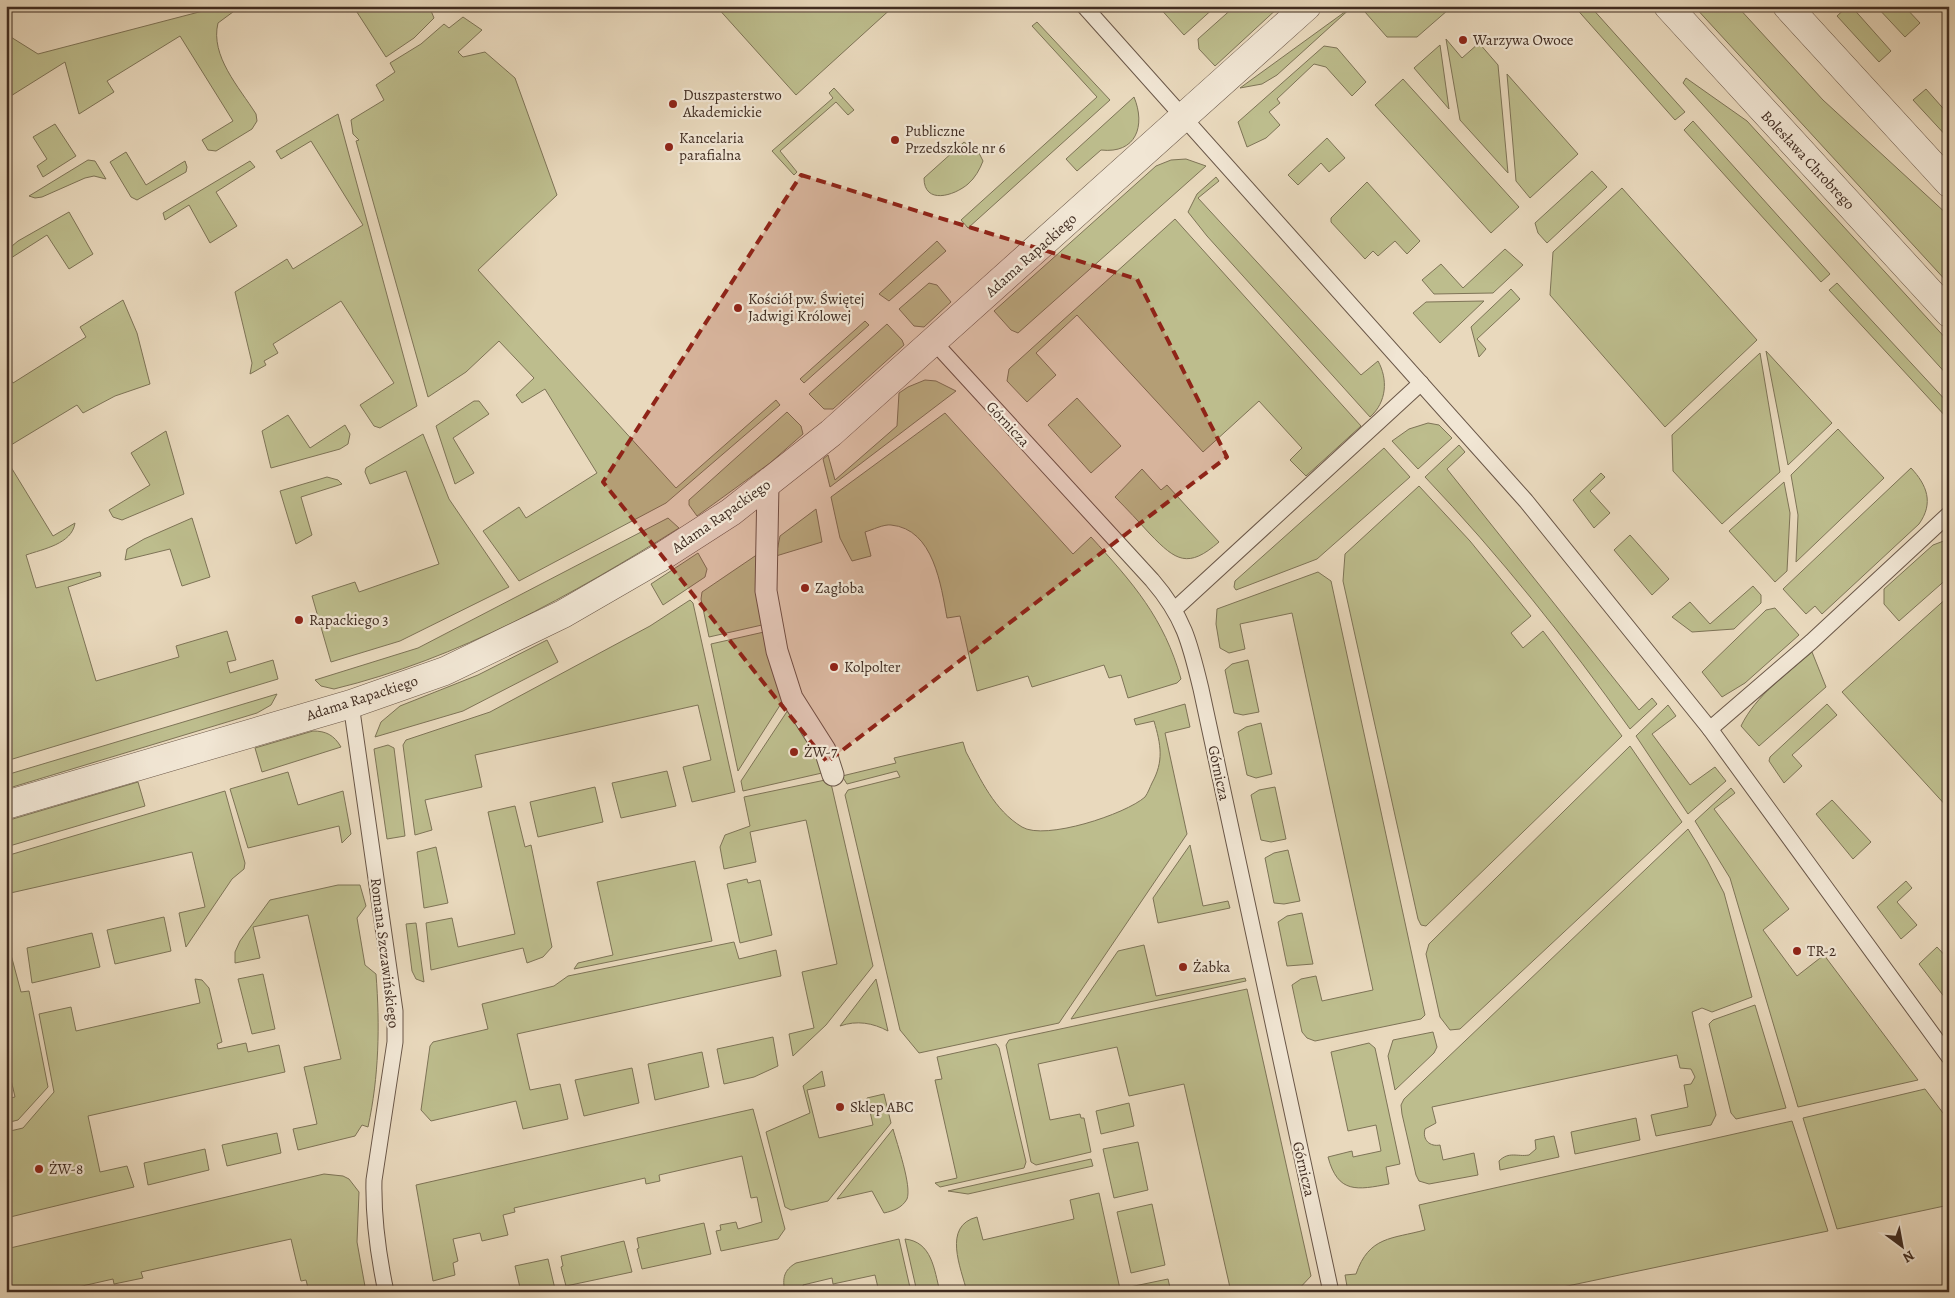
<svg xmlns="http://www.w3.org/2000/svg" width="1955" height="1298" font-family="Alegreya,serif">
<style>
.green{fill:#bdbd8d;stroke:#7e7457}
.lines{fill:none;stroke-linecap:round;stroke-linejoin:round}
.service-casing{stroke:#6a5748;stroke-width:17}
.pedestrian-casing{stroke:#6a5748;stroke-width:23}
.minor-casing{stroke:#6a5748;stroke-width:29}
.tertiary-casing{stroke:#6a5748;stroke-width:29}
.service{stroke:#f1e6d4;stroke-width:15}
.pedestrian{stroke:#f1e6d4;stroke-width:21}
.minor{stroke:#f1e6d4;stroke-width:28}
.tertiary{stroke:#f1e6d4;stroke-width:28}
.marked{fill:#8f2418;fill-opacity:0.2;stroke:#8f2418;stroke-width:4;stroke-dasharray:10 6;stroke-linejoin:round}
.poi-dot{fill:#8f2418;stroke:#f1e6d4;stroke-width:2}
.labels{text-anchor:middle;stroke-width:4.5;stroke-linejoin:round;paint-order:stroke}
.poi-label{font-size:15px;fill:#402c21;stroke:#f1e6d4;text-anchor:start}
.street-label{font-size:15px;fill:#402c21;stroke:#f1e6d4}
</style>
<rect width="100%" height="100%" fill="#e9d9bd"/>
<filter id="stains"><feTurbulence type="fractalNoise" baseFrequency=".004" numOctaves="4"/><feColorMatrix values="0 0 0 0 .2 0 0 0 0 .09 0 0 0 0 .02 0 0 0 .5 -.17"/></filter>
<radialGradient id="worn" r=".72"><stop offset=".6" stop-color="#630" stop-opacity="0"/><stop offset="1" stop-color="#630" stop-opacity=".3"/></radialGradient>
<g class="green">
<path d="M222 6H241L218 23C210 56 239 87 256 114L257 121 252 129 216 151 208 150 202 140 233 121 180 36 107 81 114 92 79 114 65 62 6 99V34L38 54Z"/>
<polygon points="353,6 429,6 434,18 414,38 386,57"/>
<polygon points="716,6 894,6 796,95"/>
<polygon points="1158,6 1185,6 1188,9 1191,6 1216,6 1184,35"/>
<polygon points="1235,6 1280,6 1215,66 1199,49 1198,39"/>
<polygon points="1353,6 1277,75 1262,84 1240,88"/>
<polygon points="1371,6 1444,6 1448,10 1417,37 1387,37 1365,12"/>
<polygon points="1574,6 1590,6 1685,112 1675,120"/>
<polygon points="1694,6 1737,6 1823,100 1949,216 1949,284"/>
<polygon points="1848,6 1851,6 1891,51 1879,62 1837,16"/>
<polygon points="1876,6 1904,6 1920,23 1905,37"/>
<polygon points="463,17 482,30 458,52 463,57 485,52 515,78 557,195 478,270 676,488 776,400 780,405 666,503 519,581 483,531 519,507 526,518 597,473 545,389 522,403 516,395 534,378 499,341 466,372 428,397 356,141 359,140 353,134 351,120 384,100 376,85 395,72 390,63 421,44 444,24 449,28"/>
<polygon points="1037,22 1110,100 968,228 961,220 1097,97 1032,26"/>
<polygon points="1446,39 1462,58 1479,43 1498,65 1508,173 1460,120"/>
<polygon points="1440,45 1449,109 1414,68"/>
<polygon points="1324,46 1337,48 1366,82 1352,96 1326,67 1314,64 1277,99 1280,103 1269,112 1280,125 1266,138 1247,147 1238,122"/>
<polygon points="1507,74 1578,154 1530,198 1516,181"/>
<polygon points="1686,78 1747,121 1949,342 1949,377 1683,83"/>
<polygon points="1403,79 1519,207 1491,233 1375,105"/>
<polygon points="834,88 854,110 848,115 836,102 780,151 797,172 794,175 772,151 833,98 829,93"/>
<polygon points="1926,89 1949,115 1949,139 1913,100"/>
<path d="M1134 97C1146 126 1136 154 1101 150L1077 171 1066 159Z"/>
<polygon points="338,114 417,406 380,428 374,426 360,405 394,383 341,301 273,344 278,353 264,361 266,365 250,374 252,363 235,292 287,259 293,269 363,225 311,141 281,159 276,151"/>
<polygon points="1693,121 1830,274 1821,282 1684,130"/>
<polygon points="55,124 76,156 43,177 37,166 47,159 33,137"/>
<polygon points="1327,138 1345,158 1329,172 1321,163 1298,185 1288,175"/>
<path d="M964 142 979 153 983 161C980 169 975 178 968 184 954 196 924 205 924 178Z"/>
<polygon points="126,152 146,185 185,161 187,167 186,172 137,200 131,197 110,162"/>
<polygon points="1186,159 1206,166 1018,333 1011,330 994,311 1156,166 1171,160"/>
<polygon points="88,160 95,161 106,179 94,176 85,178 42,197 35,198 29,196"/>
<polygon points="250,161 255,167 216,192 237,226 210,243 189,205 165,220 163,213"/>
<polygon points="1592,171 1607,187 1547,243 1538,233 1535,223"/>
<path d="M1216 177 1219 181 1198 198 1361 375 1378 361C1388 379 1387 402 1370 417L1207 236 1188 212 1197 194Z"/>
<polygon points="1367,182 1420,241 1407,254 1395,241 1378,256 1373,251 1365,259 1331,222 1331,218"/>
<polygon points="1622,188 1757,340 1665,427 1550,295 1553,252"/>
<polygon points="69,212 93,254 69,269 47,235 11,258 12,246 18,241"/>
<polygon points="1175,219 1361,426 1306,476 1290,460 1302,448 1259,401 1203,452 1077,315 1036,353 1056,375 1027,402 1007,381 1009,369"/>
<polygon points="937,241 946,251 889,301 879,294"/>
<polygon points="1505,249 1523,265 1493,293 1434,294 1422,280 1441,264 1463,288"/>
<polygon points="929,283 937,285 951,302 924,327 914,326 899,309"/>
<polygon points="1837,283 1949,404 1949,416 1947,418 1829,290"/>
<polygon points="1511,289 1520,299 1477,339 1486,349 1479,357 1471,327"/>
<polygon points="123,300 137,333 150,384 115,396 83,413 77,405 6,448 6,373 13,383 86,337 80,327"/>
<polygon points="1484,301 1440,343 1413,313 1426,302"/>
<polygon points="865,321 869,325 804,383 800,379"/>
<polygon points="887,324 902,340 904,345 833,409 824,409 809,394"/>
<polygon points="1766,351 1832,423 1788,465"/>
<polygon points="1760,353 1780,472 1722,524 1673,471 1672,435"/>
<polygon points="925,380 936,381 956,391 830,487 823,459 828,455 835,480 897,426 899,393 908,387"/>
<polygon points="1077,398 1121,446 1091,473 1048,425"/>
<polygon points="474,401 479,401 489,414 453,438 474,473 455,484 436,426"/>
<polygon points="787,412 801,426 803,434 770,463 697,516 689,505 689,500"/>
<path d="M945 413 1073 554 1091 537C1133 583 1164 618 1181 679L1177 683 1128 698 1121 675 1109 678 1104 665 1032 687 1028 676 977 691 960 616 947 618C941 586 934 529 891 525 884 524 872 530 865 532L871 556 852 561 840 538 831 497Z"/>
<polygon points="288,415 310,448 345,425 350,434 348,444 340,449 271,468 262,431"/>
<polygon points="1428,423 1439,425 1452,438 1418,469 1392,441 1409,429"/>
<polygon points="1838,429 1884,478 1796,562 1798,515 1791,475"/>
<polygon points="166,431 184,494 122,520 113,517 109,510 150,485 131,453"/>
<polygon points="423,434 449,499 509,587 400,641 331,662 312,596 355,582 359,592 439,564 406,471 370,484 365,472 366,468"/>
<path d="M1459 445 1465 452 1447 469 1639 710 1652 698 1657 704 1630 729C1567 640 1500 556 1425 477Z"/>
<polygon points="1384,448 1410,477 1317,559 1236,590 1234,587 1235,581"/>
<path d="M6 459 53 536 75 523C72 544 43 549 26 555L36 588 100 572 101 576 68 587 96 681 179 657 176 646 227 631 236 660 227 662 230 673 273 660 278 679 6 761Z"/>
<path d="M1911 468C1927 485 1934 503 1919 524L1822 614 1815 606 1806 614 1783 589Z"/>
<path d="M1142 469 1161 490 1167 485 1219 542C1188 569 1176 561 1150 534 1139 522 1127 509 1115 497Z"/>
<polygon points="1601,473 1605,477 1590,491 1610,513 1594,528 1573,500"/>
<polygon points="327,477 338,480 342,484 301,497 312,535 296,544 280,491"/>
<polygon points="1784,482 1790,513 1787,571 1775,582 1729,531"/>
<polygon points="1419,486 1470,541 1531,616 1511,633 1523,648 1543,631 1622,736 1426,926 1421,925 1418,919 1343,581 1345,554"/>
<polygon points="816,509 822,542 776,556 780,536"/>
<polygon points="192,518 210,577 182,586 170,549 125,560 127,549 144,539"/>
<path d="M668 518 679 528C572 595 458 659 334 689L321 686 315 680 418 648Z"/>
<polygon points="1630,535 1669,579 1652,595 1614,550"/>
<polygon points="1949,539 1949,577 1899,621 1884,604 1884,589 1933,545"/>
<polygon points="698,553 707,569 705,577 663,605 651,584"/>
<polygon points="758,554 762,625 709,637 701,599 702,592"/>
<polygon points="1318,572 1331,581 1425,1015 1421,1019 1315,1041 1307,1038 1302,1032 1292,985 1301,979 1316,976 1322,1001 1373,990 1292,613 1240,624 1245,649 1229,653 1220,648 1216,624 1217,609"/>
<polygon points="1753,586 1761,595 1761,603 1734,629 1692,632 1672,617 1690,602 1710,624"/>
<polygon points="1949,596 1949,809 1842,692"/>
<polygon points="690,600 693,603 735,792 692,802 683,767 711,760 698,705 475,755 482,787 425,800 432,830 415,835 403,745 406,740 490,712 650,626"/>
<polygon points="1775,608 1799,635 1745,683 1722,697 1702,672 1766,610"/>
<polygon points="764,632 784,699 738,771 711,644"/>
<polygon points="547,640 558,662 463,711 375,737 381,722 400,706 478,675"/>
<path d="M1812 652 1826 687 1759 746 1741 726C1756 695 1787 674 1812 652Z"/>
<polygon points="1248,660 1259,712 1243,715 1234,713 1225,670 1232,664"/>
<polygon points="277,694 271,705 257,713 6,789 6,775"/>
<path d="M1185 704 1190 727 1165 733 1187 834 1059 1023 919 1053 900 1030 845 795 848 790 900 777 897 771 847 784 842 776 896 763 894 758 963 742 966 752C981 780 994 810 1022 827 1045 841 1126 814 1145 797 1148 793 1150 787 1152 783 1164 761 1161 745 1154 721L1136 725 1134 719Z"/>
<polygon points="1827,704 1837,715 1792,755 1802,766 1784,783 1769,761 1770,757"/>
<polygon points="1668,705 1676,716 1652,734 1690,785 1715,767 1726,781 1688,814 1636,736"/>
<polygon points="788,710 816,753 822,773 743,791 741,781"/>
<polygon points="1261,723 1272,774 1256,778 1247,775 1238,732 1246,727"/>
<path d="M313 731C326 731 334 735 341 747L262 772 255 748Z"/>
<polygon points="388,745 394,748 405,836 387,839 374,749"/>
<polygon points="1630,746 1682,822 1460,1029 1450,1030 1440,1017 1426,954 1429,944"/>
<polygon points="667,771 676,806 621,818 612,783"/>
<polygon points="288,772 298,805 343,791 351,834 342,843 339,826 248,848 230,789"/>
<polygon points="830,779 873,966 826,1025 793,1056 789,1034 814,1028 802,972 837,964 806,820 750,832 756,862 724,869 720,847 725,835 750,826 744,797"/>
<polygon points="138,782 145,806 6,847 6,821"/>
<polygon points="595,787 603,822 538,837 530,802"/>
<polygon points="1275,787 1286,839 1271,842 1261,840 1251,795 1259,790"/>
<polygon points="1731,788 1735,793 1714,809 1789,909 1763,930 1797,976 1824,955 1918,1080 1798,1107 1730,878 1695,821"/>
<polygon points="225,791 245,863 244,869 232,879 186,947 179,913 205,907 192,852 6,894 6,856"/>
<polygon points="1832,800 1871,842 1853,859 1816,814"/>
<polygon points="515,806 525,847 531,845 552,947 543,957 527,963 523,948 431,970 426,923 452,918 458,947 515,934 488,812"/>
<path d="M1688 829 1707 860 1724 893 1752 997 1712 1012 1702 1008 1692 1012 1716 1115 1711 1125 1656 1136 1651 1115 1688 1107 1684 1085 1691 1084 1695 1077 1691 1069 1680 1068 1677 1055 1432 1107 1436 1123 1425 1129C1422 1140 1430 1147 1440 1145L1443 1160 1474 1153 1478 1175 1429 1184 1419 1181 1416 1175 1402 1114 1401 1105 1404 1099Z"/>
<polygon points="1190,845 1203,906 1228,901 1230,908 1158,923 1153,898"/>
<polygon points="436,847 448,903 424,908 417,852"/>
<polygon points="1288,850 1300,901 1284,904 1274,903 1265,858 1274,853"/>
<polygon points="695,861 712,941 574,969 578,963 613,955 597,882"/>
<polygon points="747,879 748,883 760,880 772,935 740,943 727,884"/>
<polygon points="1906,881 1912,888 1897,902 1917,925 1901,939 1877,907"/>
<path d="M338 885H360L366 906 357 918 365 965 376 974C380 1026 379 1076 368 1127L362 1125 355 1136 298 1150 293 1129 317 1124 304 1067 341 1059 308 915 253 927 260 958 235 963V952L240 941 270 900Z"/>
<polygon points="1302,913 1313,964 1287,966 1278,922 1287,916"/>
<polygon points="164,917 171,951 115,964 107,930"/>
<polygon points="416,923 424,982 416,979 412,971 406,924"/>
<polygon points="92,933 100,967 32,983 27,948"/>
<polygon points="734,942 739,959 776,950 781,976 517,1034 530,1090 560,1084 568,1119 523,1129 516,1101 431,1121 421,1110 430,1046 433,1042 488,1029 482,1004 554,986 568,976"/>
<polygon points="1144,945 1156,996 1245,978 1246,981 1071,1019 1118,951"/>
<polygon points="1937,947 1949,960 1949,1003 1919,964"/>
<polygon points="10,951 21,992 29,991 48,1087 18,1120 6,1123 6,1099 15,1097 6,1058 6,952"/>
<polygon points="263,974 275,1029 252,1034 238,979"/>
<polygon points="195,979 202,980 209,988 222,1042 217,1044 218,1049 246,1043 248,1052 279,1045 285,1072 88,1116 100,1172 127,1166 134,1187 6,1218 6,1132 23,1128 54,1092 39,1014 71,1007 76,1031 200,1003"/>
<path d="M876 979 888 1031C873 1023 857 1020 840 1026Z"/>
<polygon points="1247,989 1311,1276 1296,1292 1231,1292 1184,1084 1129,1096 1117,1047 1038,1064 1050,1120 1080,1114 1081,1118 1084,1118 1091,1152 1036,1165 1031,1162 1006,1045 1009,1040"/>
<polygon points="1755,1005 1786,1108 1736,1119 1731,1113 1709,1024 1713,1020"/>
<polygon points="1433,1032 1437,1047 1434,1053 1395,1090 1388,1056 1393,1040"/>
<polygon points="773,1037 778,1066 754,1077 724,1084 717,1049"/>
<path d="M1369 1043 1375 1048 1400 1164 1386 1167 1389 1184C1357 1190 1338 1194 1328 1157L1352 1151 1353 1157 1381 1151 1376 1125 1348 1131 1331 1052Z"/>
<polygon points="996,1044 999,1048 1026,1162 1024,1168 940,1187 935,1183 957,1178 935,1080 942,1079 937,1057"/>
<polygon points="702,1052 709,1087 655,1100 648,1064"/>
<polygon points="632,1068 639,1103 584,1116 575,1080"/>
<polygon points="822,1071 825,1086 807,1090 819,1138 873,1125 867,1098 884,1094 891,1123 828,1201 791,1210 785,1207 766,1132 810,1113 803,1086"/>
<polygon points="1925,1089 1949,1121 1949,1205 1837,1229 1803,1118"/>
<polygon points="1129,1103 1134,1126 1101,1134 1096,1111"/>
<polygon points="753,1109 785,1229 778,1239 721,1251 716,1231 721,1230 720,1225 736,1222 738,1229 762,1222 757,1197 751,1198 742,1156 659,1175 660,1181 646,1184 645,1178 514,1208 515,1212 503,1215 508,1235 482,1241 480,1233 453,1239 458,1261 453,1263 455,1275 433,1281 416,1185"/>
<polygon points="1636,1118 1640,1140 1575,1154 1571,1132"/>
<path d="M1792 1121 1828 1231 1539 1292H1348L1345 1275 1356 1274C1369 1236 1392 1239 1425 1230L1419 1205Z"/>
<path d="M893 1129C897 1144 912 1186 907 1199 902 1208 893 1211 884 1213L872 1191 837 1199Z"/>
<polygon points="277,1133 281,1153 227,1166 222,1145"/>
<path d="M1554 1136 1559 1157 1500 1170 1499 1161C1509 1151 1517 1157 1529 1155L1536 1149 1535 1140Z"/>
<polygon points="1138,1142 1148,1190 1114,1198 1103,1149"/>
<polygon points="205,1149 209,1170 148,1185 144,1163"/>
<polygon points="1091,1159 1093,1166 968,1194 948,1191"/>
<polygon points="324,1174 343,1176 349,1179 359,1192 357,1242 366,1292 309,1292 306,1280 301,1281 291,1239 141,1272 143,1278 114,1284 113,1279 56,1292 6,1292 6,1249"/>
<path d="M1099 1193 1120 1289 1168 1279 1171 1292H967C961 1268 942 1226 977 1217L983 1240 1074 1219 1070 1200Z"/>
<polygon points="1152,1204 1165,1265 1131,1273 1117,1212"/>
<polygon points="704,1223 711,1254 642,1269 637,1249 639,1248 637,1238"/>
<path d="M899 1239 911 1292H879L875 1275 833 1284 832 1278 803 1285 804 1292H785C782 1278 784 1270 796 1263Z"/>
<path d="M905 1239C932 1242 934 1269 940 1292H917Z"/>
<polygon points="624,1241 632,1272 566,1286 561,1267 563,1266 561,1256"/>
<polygon points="548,1259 555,1289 553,1292 521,1292 515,1266"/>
</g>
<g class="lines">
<g class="service-casing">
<g id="service">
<polyline points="1084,6 1526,501 1710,729 1949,1057"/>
<path d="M934 342 1152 580C1184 617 1190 643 1201 689L1331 1292"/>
<polyline points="1175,609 1421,383"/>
<path d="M351 704 395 1011V1042L374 1180C373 1219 378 1254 386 1292"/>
<polyline points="1710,729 1811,642 1949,514"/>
</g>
</g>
<g class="pedestrian-casing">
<polyline id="pedestrian" points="768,484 766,591 777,651 792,698 825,750 833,775"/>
</g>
<g class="minor-casing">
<polyline id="minor" points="6,805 351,704 445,671 563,614 658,559 731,512 831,433 1307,6"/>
</g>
<g class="tertiary-casing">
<g id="tertiary">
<polyline points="1668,6 1949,313"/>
<polyline points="1787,6 1949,183"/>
</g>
</g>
<use href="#service" class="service"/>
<use href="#pedestrian" class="pedestrian"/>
<use href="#minor" class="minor"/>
<use href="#tertiary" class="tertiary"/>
</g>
<path class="marked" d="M801 175 1137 279 1227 457 827 762 603 482Z"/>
<g class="poi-dot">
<circle cx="1463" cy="40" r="5"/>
<circle cx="673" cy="104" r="5"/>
<circle cx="895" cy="140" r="5"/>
<circle cx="669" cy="147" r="5"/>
<circle cx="738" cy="308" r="5"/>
<circle cx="805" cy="588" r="5"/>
<circle cx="299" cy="620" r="5"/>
<circle cx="834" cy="667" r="5"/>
<circle cx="794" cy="752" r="5"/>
<circle cx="1797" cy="951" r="5"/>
<circle cx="1183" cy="967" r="5"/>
<circle cx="840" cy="1107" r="5"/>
<circle cx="39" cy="1169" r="5"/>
</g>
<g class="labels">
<g class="poi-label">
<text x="1473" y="45">Warzywa Owoce</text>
<text x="683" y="100">Duszpasterstwo<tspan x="683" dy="17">Akademickie</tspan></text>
<text x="905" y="136">Publiczne<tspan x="905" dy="17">Przedszkole nr 6</tspan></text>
<text x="679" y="143">Kancelaria<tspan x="679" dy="17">parafialna</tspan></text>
<text x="748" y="304">Kościół pw. Świętej<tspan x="748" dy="17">Jadwigi Królowej</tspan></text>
<text x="815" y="593">Zagłoba</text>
<text x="309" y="625">Rapackiego 3</text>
<text x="844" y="672">Kolpolter</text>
<text x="804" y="757">ŻW-7</text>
<text x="1807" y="956">TR-2</text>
<text x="1193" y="972">Żabka</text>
<text x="850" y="1112">Sklep ABC</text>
<text x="49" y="1174">ŻW-8</text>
</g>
<g class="street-label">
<text transform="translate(1808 160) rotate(47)" y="5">Bolesława Chrobrego</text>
<text transform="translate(1031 255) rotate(-42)" y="5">Adama Rapackiego</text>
<text transform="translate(1008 424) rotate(47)" y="5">Górnicza</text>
<text transform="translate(721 516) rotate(-35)" y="5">Adama Rapackiego</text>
<text transform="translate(362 698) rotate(-18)" y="5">Adama Rapackiego</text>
<text transform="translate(1219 773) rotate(78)" y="5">Górnicza</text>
<text transform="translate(385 953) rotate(83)" y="5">Romana Szczawińskiego</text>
<text transform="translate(1304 1169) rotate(77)" y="5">Górnicza</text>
</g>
</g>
<rect width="1955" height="1298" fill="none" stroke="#e9d9bd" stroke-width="25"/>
<rect x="8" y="8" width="1940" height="1283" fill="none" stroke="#402c21" stroke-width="2.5"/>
<rect x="12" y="12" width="1930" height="1273" fill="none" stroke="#402c21"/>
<g transform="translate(1902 1246) rotate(148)" stroke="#f1e6d4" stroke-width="4" paint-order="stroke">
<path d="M0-4L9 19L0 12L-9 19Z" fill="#402c21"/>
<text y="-8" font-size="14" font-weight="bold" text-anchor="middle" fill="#402c21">N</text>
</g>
<rect width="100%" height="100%" filter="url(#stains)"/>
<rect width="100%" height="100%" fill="url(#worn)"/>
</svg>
